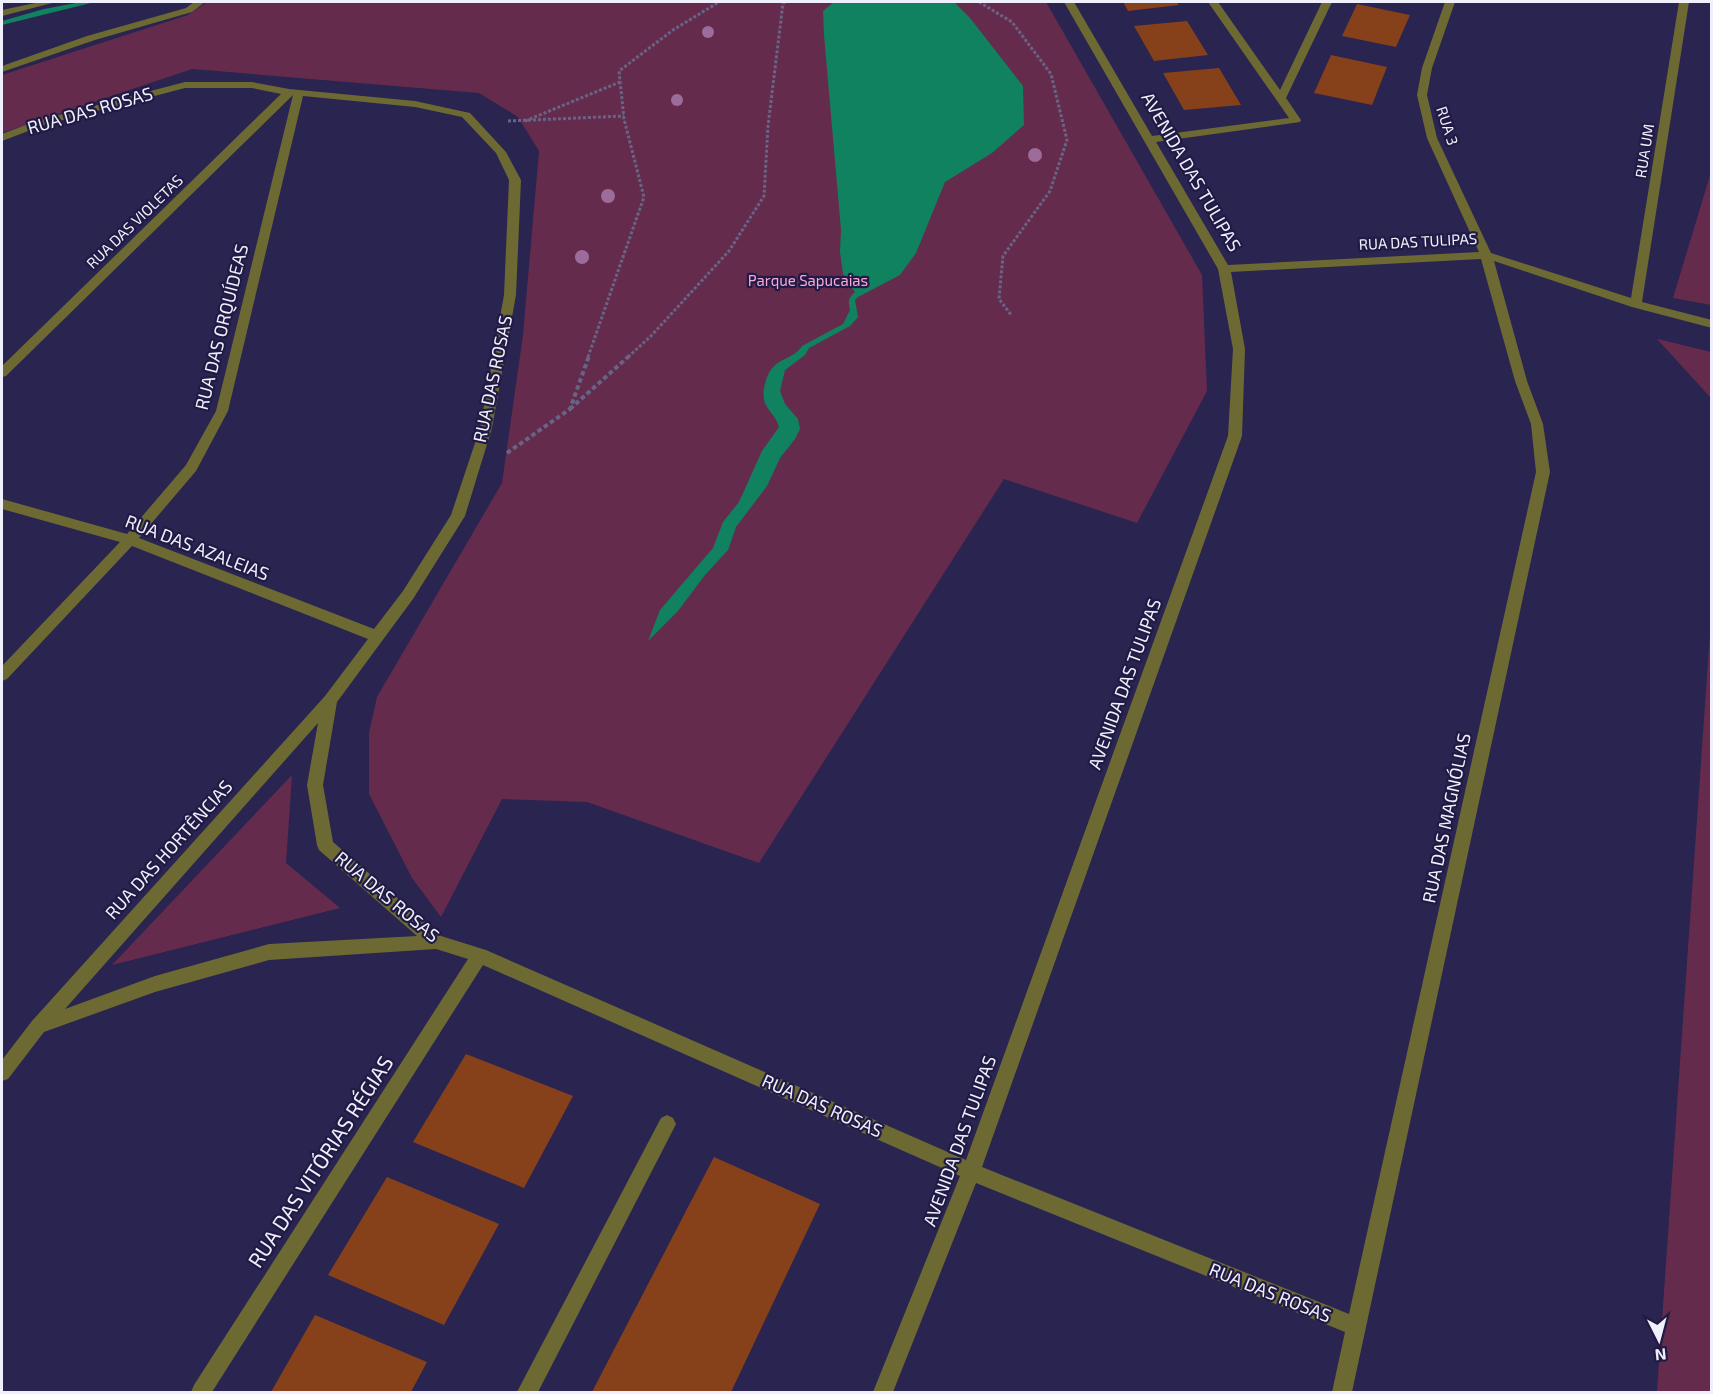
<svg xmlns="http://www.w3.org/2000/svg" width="1713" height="1394" font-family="'Exo 2',sans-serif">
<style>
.green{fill:#652b4d}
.water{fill:#108260}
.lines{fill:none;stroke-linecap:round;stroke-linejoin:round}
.stream{fill:#108260;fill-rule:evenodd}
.building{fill:#86401a}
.path-far1{stroke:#676486;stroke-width:3;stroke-dasharray:3 2;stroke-linecap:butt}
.path{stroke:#676486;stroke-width:4;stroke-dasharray:4.5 3;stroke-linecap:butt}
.minor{fill:#6d6933;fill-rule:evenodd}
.tree{fill:#9c6d9a}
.labels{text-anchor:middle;stroke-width:4.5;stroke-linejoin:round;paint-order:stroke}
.far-street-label{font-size:15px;fill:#eff0fb;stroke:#201a44}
.far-park-label{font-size:15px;fill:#fba9d6;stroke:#201a44}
.street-label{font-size:18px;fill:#eff0fb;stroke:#201a44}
.near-street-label{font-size:21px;fill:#eff0fb;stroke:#201a44}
</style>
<rect width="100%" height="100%" fill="#292450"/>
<g class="green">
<polygon points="207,2 1046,2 1202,275 1207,391 1137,523 1004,479 759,863 587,802 502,799 441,917 412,878 369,794 369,733 377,697 502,483 504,469 523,335 539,151 518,117 479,93 192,69 2,133 2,75 188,15"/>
<polygon points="1711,172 1711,305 1673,298"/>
<polygon points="1658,339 1711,352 1711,398 1657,339"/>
<polygon points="1711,619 1711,1392 1657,1392"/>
<polygon points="292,775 286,863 340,908 112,965"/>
</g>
<path class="water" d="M834 2H954L970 18 1023 86 1024 125 992 153 945 182 916 253 900 275 858 297 855 300 858 317 850 326 809 348 805 355 785 370 780 391 785 404 798 419 800 429 795 439 780 458 767 486 736 527 728 550 705 575 678 611 648 641 660 610 713 548 723 522 739 502 762 451 779 427C776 416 769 412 765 403 763 397 763 390 765 384 772 355 791 363 802 346L843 324 850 310C848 301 848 298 855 292L843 274 840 252 841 230 824 35 823 11Z"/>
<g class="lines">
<polygon class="stream" points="81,2 95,2 2,25 2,21 44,9"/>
</g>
<g class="building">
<polygon points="1123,2 1176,2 1179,5 1128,11"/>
<polygon points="1357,4 1410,15 1396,47 1342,36"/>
<polygon points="1187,21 1208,55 1154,61 1134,26"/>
<polygon points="1331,55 1387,67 1372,105 1314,93"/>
<polygon points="1219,68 1241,105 1184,110 1163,73"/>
<polygon points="466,1054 573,1096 524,1188 413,1142"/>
<polygon points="714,1157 820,1204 731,1392 592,1392"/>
<polygon points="387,1177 499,1224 444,1325 328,1275"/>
<polygon points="315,1315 427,1362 411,1392 271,1392"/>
</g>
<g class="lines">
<g class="path-far1">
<polyline points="979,2 1012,22 1051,74 1067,140 1050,191 1003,256 999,299 1012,316"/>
<polyline points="508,121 624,116"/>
<polyline points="525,121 620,82"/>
<polyline points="588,357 644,197 624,119 619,71 673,30 719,2"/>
<polyline points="628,357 651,336 729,251 764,196 768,126 783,3 786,2"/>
</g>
<g class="path">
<polyline points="570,409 629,356"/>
<polyline points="507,453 570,409 589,356"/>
</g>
<g class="minor">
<polygon points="40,2 56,2 2,16 2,10"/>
<polygon points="194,2 205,2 192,12 95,40 2,72 2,66 87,36 186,8"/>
<path d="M1064 2H1074L1152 136 1289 118 1208 2H1218L1280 90 1322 2H1332L1286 98 1301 120 1300 122 1156 142 1228 265 1479 252 1427 138 1417 95 1422 68 1445 2H1455L1432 68 1427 95 1437 138 1491 253 1631 298 1679 2H1689L1642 302 1712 320V328L1632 307 1494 261 1527 381 1543 424 1550 472 1352 1392H1332L1345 1332 976 1183 893 1392H873L960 1176 483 965 212 1392H191L194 1385 468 959 436 949 269 960 155 992 44 1032 8 1079 2 1081V1060L32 1021 325 696 368 639 132 546 7 679 2 681V666L120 542 2 509V499L127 534 186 465 216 411 293 95 6 376 2 377V366L281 94 252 88H185L44 125 2 141V134L36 121 185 82H252L289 89 415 101 470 113 506 152 521 180 516 295 492 428 465 516 413 599 337 702 323 785 333 842 441 936 486 950 966 1160 1228 436 1233 349 1218 269ZM303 96 415 107 462 117 496 153 509 180 504 295 480 428 451 515 403 591 374 629 139 538 196 471 228 411ZM1481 259 1515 381 1531 424 1536 472 1349 1314 982 1167 1242 436 1245 349 1231 272ZM318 723 307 785 317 845 319 850 417 936 269 944 155 976 65 1009Z"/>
<polygon points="667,1115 673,1118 676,1124 673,1130 538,1392 517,1392 661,1118"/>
</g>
</g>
<g class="tree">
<circle cx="708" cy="32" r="6"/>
<circle cx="677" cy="100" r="6"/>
<circle cx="1035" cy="155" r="7"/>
<circle cx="608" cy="196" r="7"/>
<circle cx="582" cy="257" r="7"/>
</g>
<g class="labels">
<g class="far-street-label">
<text transform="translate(1447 126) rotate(72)" y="5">RUA 3</text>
<text transform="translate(1645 151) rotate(-81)" y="5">RUA UM</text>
<text transform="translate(135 222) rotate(-44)" y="5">RUA DAS VIOLETAS</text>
<text transform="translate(1418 242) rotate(-3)" y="5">RUA DAS TULIPAS</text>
</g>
<g class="far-park-label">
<text x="808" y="286">Parque Sapucaias</text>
</g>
<g class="street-label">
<text transform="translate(90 111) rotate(-16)" y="6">RUA DAS ROSAS</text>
<text transform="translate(1191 172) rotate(60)" y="6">AVENIDA DAS TULIPAS</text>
<text transform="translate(222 327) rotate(-76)" y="6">RUA DAS ORQUÍDEAS</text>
<text transform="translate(493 379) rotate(-78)" y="6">RUA DAS ROSAS</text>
<text transform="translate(197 548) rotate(21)" y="6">RUA DAS AZALEIAS</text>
<text transform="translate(1125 684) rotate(-70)" y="6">AVENIDA DAS TULIPAS</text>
<text transform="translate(1447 818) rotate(-78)" y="6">RUA DAS MAGNÓLIAS</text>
<text transform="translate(169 850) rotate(-48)" y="6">RUA DAS HORTÊNCIAS</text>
<text transform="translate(387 897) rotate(40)" y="6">RUA DAS ROSAS</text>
<text transform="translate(822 1106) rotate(24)" y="6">RUA DAS ROSAS</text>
<text transform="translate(960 1141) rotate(-70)" y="6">AVENIDA DAS TULIPAS</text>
<text transform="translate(1270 1293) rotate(22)" y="6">RUA DAS ROSAS</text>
</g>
<g class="near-street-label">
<text transform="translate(321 1162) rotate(-57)" y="7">RUA DAS VITÓRIAS RÉGIAS</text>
</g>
</g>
<rect width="1713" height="1394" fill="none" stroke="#eff0fb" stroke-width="6"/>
<g transform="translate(1659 1340) rotate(174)" stroke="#201a44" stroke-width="4.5" paint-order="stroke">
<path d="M0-4.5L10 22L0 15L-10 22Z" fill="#eff0fb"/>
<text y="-9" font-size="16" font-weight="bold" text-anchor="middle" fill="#eff0fb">N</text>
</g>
</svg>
